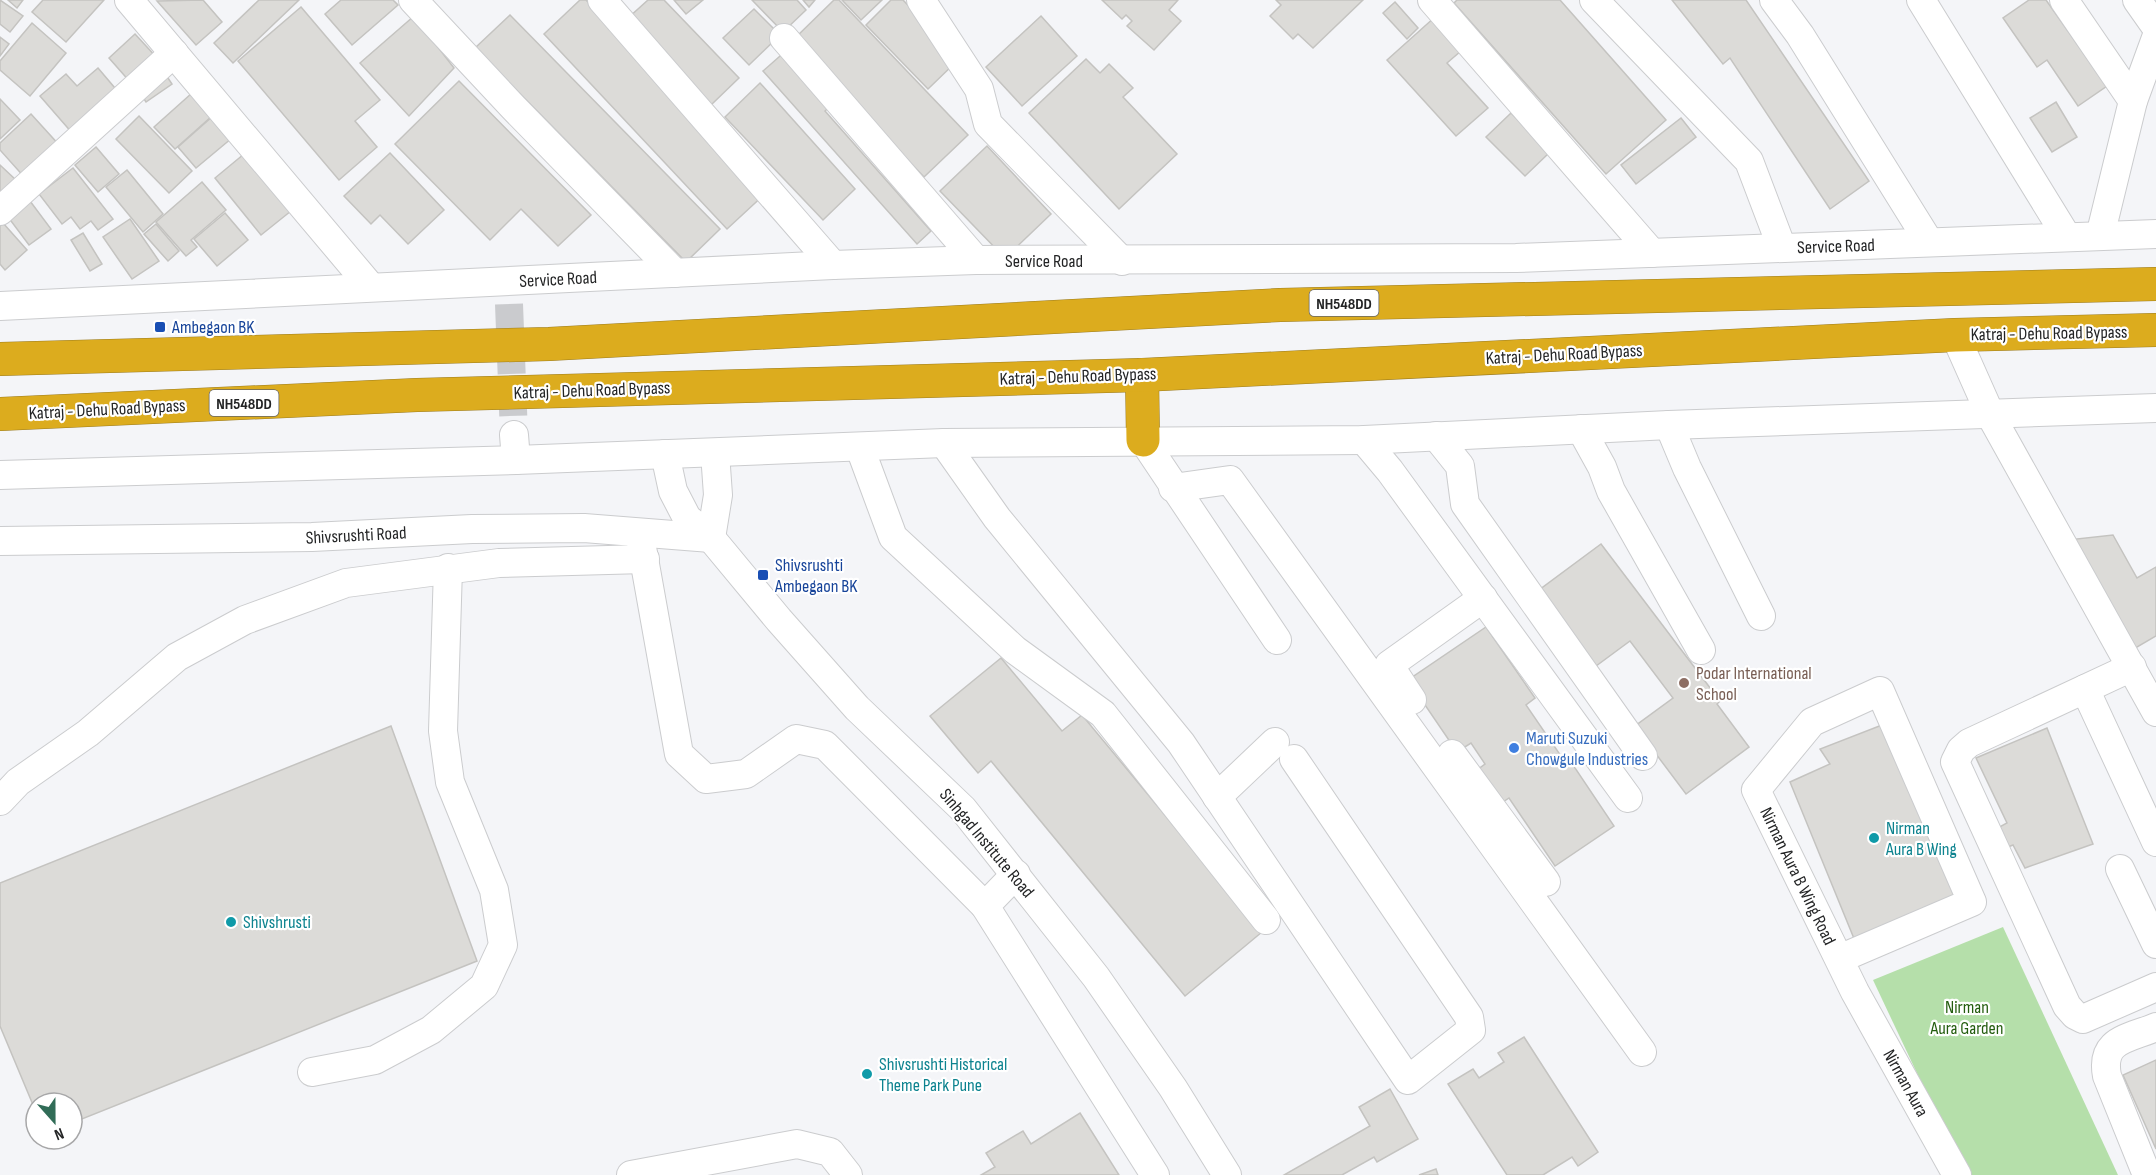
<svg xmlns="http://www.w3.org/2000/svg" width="2156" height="1175" font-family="'Sofia Sans Condensed',sans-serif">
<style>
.green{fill:#b5dfaa}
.building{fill:#dcdbd8;stroke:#c4c3c0;stroke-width:1.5}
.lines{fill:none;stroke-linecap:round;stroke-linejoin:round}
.minor-tunnel{stroke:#cacbce;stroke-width:28;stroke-dasharray:28 14;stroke-linecap:butt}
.minor-casing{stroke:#cbccce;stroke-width:30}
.highway-casing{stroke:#9b7c20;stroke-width:34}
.minor{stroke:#fff;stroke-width:28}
.highway{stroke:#dcac1e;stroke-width:33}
.transit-dot{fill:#1a4fb4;stroke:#fff;stroke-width:2}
.education-dot{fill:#8d6e63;stroke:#fff;stroke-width:2}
.shop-dot{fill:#3f7fe0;stroke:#fff;stroke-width:2}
.culture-dot{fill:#0f9aa8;stroke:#fff;stroke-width:2}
.labels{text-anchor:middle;stroke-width:4.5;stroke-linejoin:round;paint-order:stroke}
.shield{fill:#fff;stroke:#656666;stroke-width:1.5}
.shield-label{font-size:16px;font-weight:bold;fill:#232425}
.street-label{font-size:18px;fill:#232425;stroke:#fff}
.transit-label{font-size:18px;fill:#164399;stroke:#fff;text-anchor:start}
.education-label{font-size:18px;fill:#785e54;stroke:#fff;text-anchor:start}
.shop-label{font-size:18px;fill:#366cbe;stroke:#fff;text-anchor:start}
.culture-label{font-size:18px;fill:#0d838f;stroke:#fff;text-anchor:start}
.park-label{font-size:18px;fill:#245d0f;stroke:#fff}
</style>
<rect width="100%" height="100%" fill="#f4f5f8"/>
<polygon class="green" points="2003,927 2118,1175 1969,1175 1940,1122 1873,980"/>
<g class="building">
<polygon points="0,0 23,16 10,32 0,24"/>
<polygon points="8,0 23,0 17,8"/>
<polygon points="43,0 104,0 66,42 32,12"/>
<polygon points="203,0 222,22 196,45 157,1"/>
<polygon points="259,0 299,0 233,63 214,43"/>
<polygon points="341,0 393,0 398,5 352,45 325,14"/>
<polygon points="580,0 586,0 767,192 727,229 544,34"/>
<polygon points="648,0 664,0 739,78 711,105 628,18"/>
<polygon points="674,0 703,0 686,14"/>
<polygon points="752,0 797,0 806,10 783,32"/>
<polygon points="803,0 815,0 809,7"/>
<polygon points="834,0 839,0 968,135 924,177 793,40"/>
<polygon points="842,0 882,0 861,20"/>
<polygon points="891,0 903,0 937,36 956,62 928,89 866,25"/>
<polygon points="1102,0 1178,0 1169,10 1181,21 1154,50 1127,26 1132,21 1126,15 1122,19"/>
<polygon points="1276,0 1363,0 1313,48 1298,34 1293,39 1270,16 1281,5"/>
<polygon points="1457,0 1560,0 1666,120 1606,174 1454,3"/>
<polygon points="1672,0 1746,0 1869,181 1830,209 1730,58 1723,64"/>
<polygon points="2029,0 2046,0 2107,86 2078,106 2047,60 2037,67 2003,18"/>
<polygon points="1395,2 1418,28 1407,39 1383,13"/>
<polygon points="301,7 380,100 355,121 377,147 339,180 238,61"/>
<polygon points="754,9 780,35 749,65 723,38"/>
<polygon points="510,15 720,229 686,262 475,48"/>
<polygon points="414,16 454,68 409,116 360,63"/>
<polygon points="1041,16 1077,56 1022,106 986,67"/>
<polygon points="1436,16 1461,51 1447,63 1488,108 1456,136 1387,60"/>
<polygon points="32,23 66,53 30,96 0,70 0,61"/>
<polygon points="135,34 158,59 131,83 109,58"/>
<polygon points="0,37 9,44 0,56"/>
<polygon points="788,49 835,102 825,111 931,231 917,244 763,71"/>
<polygon points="1086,59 1100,73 1109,64 1133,88 1123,97 1177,154 1119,209 1029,113"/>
<polygon points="98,68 120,94 73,134 40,96 66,74 77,86"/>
<polygon points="164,72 172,84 146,102 138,90"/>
<polygon points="459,81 591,215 558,246 521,209 490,240 395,144"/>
<polygon points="760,83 855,189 823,220 725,117"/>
<polygon points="192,93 212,116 175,149 154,127"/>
<polygon points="0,99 20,120 0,139"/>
<polygon points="2056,102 2077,137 2052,152 2030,118"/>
<polygon points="1511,113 1550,152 1525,176 1486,137"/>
<polygon points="31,114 61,147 26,179 0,150 0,143"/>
<polygon points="139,116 192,171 169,193 116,139"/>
<polygon points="213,116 232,138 196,168 178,147"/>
<polygon points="1681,118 1696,137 1636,184 1621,165"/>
<polygon points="987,146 1051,214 1005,258 940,191"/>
<polygon points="96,147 119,174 98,192 75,165"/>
<polygon points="390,153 444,210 408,244 380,215 371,224 344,196"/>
<polygon points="244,154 291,211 261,235 215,178"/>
<polygon points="0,165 16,180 0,197"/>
<polygon points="73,168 113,219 98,230 91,221 80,229 71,217 62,224 39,194"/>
<polygon points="127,170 163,214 143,232 106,187"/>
<polygon points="202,182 226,210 191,240 197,247 186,256 156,222"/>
<polygon points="27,197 51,229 29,245 5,213"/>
<polygon points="225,213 248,240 217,266 194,239"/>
<polygon points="130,219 159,261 132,279 103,237"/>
<polygon points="3,223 27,250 5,270 0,264 0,226"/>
<polygon points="156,224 179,251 168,261 144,234"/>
<polygon points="83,233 102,264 90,271 71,240"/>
<polygon points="2113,535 2137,578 2156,567 2156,636 2132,650 2067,540"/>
<polygon points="1601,544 1720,701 1717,704 1749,747 1686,794 1635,726 1673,698 1630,641 1592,669 1535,593"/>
<polygon points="1486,627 1535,698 1526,705 1565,762 1569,759 1614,826 1555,866 1509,798 1500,804 1477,770 1485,764 1471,743 1457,752 1408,680"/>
<polygon points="1001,658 1062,731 1082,715 1262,932 1185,996 991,761 978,773 930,716"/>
<polygon points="1882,725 1961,895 1855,941 1790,782 1830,764 1820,749"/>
<polygon points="391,726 477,961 72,1123 72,1103 36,1103 36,1112 0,1026 0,883"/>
<polygon points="2047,728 2093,844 2025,868 2013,845 2003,849 1994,830 2007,823 1976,758"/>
<polygon points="1524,1037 1598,1152 1578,1166 1572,1157 1543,1175 1507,1175 1448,1084 1473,1069 1479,1078 1504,1062 1498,1053"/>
<polygon points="2156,1060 2156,1149 2123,1075"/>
<polygon points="1390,1089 1418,1139 1377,1162 1374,1157 1342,1175 1284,1175 1370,1126 1359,1107"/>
<polygon points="1080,1113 1119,1175 981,1175 995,1167 986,1153 1023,1131 1031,1144"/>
<polygon points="1436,1169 1438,1175 1419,1175"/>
</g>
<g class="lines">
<polyline class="minor-tunnel" points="509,304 514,435"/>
<g class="minor-casing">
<g id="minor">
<polyline points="129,0 370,286"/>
<polyline points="413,0 513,107 675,273"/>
<polyline points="602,0 833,265"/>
<polyline points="921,0 979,89 988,124 1122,261"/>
<polyline points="1432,0 1652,253"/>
<polyline points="1594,0 1749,161 1782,248"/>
<polyline points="1774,0 1800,35 1929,242"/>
<polyline points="1921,0 2067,237"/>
<polyline points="2064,0 2133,101"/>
<polyline points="2137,0 2156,27"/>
<polyline points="784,38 976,260"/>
<polyline points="0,211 174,53"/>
<polyline points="2100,236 2133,101 2156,38"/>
<polyline points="0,306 833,265 976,260 1516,258 2156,234"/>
<polyline points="1955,335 1991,416 2156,712"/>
<polyline points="1669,425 1687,468 1761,616"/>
<polyline points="1581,429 1602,467 1611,491 1701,650"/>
<polyline points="514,435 516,460 944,443 1364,440 1669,425 2156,408"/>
<polyline points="1436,436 1460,466 1465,504 1643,756"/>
<polyline points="1143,440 1277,640"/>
<polyline points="1364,440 1390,471 1628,798"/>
<polyline points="944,443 997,518 1181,743 1408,1080 1471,1030 1469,1017 1294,759"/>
<polyline points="860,448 893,537 1015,650 1103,714 1266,920"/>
<polyline points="665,454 673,491 687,518 711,538 779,620 857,708 963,809 1096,977 1173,1088 1227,1175"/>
<polyline points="0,475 516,460"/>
<polyline points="1173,488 1230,480 1642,1052"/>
<polyline points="711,538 718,495 715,453"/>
<polyline points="0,541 312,537 472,529 584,528 711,538"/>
<polyline points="641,542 679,754 706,779 746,774 796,739 825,745 985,906"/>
<polyline points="2132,667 1969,743 1961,750 1955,762 2067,1006 2075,1015 2083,1019 2156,987"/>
<polyline points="2085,689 2156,842"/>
<polyline points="1412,700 1389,665 1483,598"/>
<polyline points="1452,754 1546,882"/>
<polyline points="1217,797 1275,742"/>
<polyline points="0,801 18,782 88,733 177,657 245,620 346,583 499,563 645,559"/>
<polyline points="2120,869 2156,944"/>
<polyline points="1016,874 985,906 1155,1175"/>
<polyline points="1839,959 1972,902 1880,691 1812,722 1756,790 1855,992 1957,1175"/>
<polyline points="312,1072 375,1060 431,1030 484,986 503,945 494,890 450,782 443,731 448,568"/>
<polyline points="631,1175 797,1144 830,1152 848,1175"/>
<path d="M2147 1175 2107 1076C2100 1039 2128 1039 2156 1027"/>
</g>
</g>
<g class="highway-casing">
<g id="highway">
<polyline points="0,359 549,344 1280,305 2156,284"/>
<polyline points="1142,375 1143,440"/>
<polyline points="0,414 417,395 1142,375 1955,335 2156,330"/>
</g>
</g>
<use href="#minor" class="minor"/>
<use href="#highway" class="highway"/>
</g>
<g class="transit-dot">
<rect x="154" y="321" width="12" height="12" rx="3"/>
<rect x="757" y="569" width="12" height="12" rx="3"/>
</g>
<circle class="education-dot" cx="1684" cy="683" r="6"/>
<circle class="shop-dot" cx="1514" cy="748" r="6"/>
<g class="culture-dot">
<circle cx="1874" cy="838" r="6"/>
<circle cx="231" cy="922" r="6"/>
<circle cx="867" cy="1074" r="6"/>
</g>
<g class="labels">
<g class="shield">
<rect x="1309.5" y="290" width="69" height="26" rx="4.5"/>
<rect x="209.5" y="390" width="69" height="26" rx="4.5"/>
</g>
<g class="shield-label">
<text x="1344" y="309">NH548DD</text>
<text x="244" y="409">NH548DD</text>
</g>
<g class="street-label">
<text transform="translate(1836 246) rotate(-2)" y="6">Service Road</text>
<text x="1044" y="267">Service Road</text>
<text transform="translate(558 279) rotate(-3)" y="6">Service Road</text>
<text transform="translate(2049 333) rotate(-1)" y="6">Katraj - Dehu Road Bypass</text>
<text transform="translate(1564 354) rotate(-3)" y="6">Katraj - Dehu Road Bypass</text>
<text transform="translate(1078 376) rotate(-2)" y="6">Katraj - Dehu Road Bypass</text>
<text transform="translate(592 390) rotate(-2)" y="6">Katraj - Dehu Road Bypass</text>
<text transform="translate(107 409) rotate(-3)" y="6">Katraj - Dehu Road Bypass</text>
<text transform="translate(356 535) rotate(-3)" y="6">Shivsrushti Road</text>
<text transform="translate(987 843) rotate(50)" y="6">Sinhgad Institute Road</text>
<text transform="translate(1798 876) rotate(64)" y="6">Nirman Aura B Wing Road</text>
<text transform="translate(1906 1083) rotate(61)" y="6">Nirman Aura</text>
</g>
<g class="transit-label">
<text x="172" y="333">Ambegaon BK</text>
<text x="775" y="571">Shivsrushti<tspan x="775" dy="21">Ambegaon BK</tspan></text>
</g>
<g class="education-label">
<text x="1696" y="679">Podar International<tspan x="1696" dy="21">School</tspan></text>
</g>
<g class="shop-label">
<text x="1526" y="744">Maruti Suzuki<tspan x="1526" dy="21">Chowgule Industries</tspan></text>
</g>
<g class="culture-label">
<text x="1886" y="834">Nirman<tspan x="1886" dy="21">Aura B Wing</tspan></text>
<text x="243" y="928">Shivshrusti</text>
<text x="879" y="1070">Shivsrushti Historical<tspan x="879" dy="21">Theme Park Pune</tspan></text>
</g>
<g class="park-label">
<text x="1967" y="1013">Nirman<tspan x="1967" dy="21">Aura Garden</tspan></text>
</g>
</g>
<g transform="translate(54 1121) rotate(159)"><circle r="28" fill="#ffffff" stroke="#a7a7a8" stroke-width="1.5"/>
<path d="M0-4.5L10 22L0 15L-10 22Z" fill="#316c57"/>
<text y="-9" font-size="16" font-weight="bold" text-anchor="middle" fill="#232425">N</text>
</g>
</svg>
